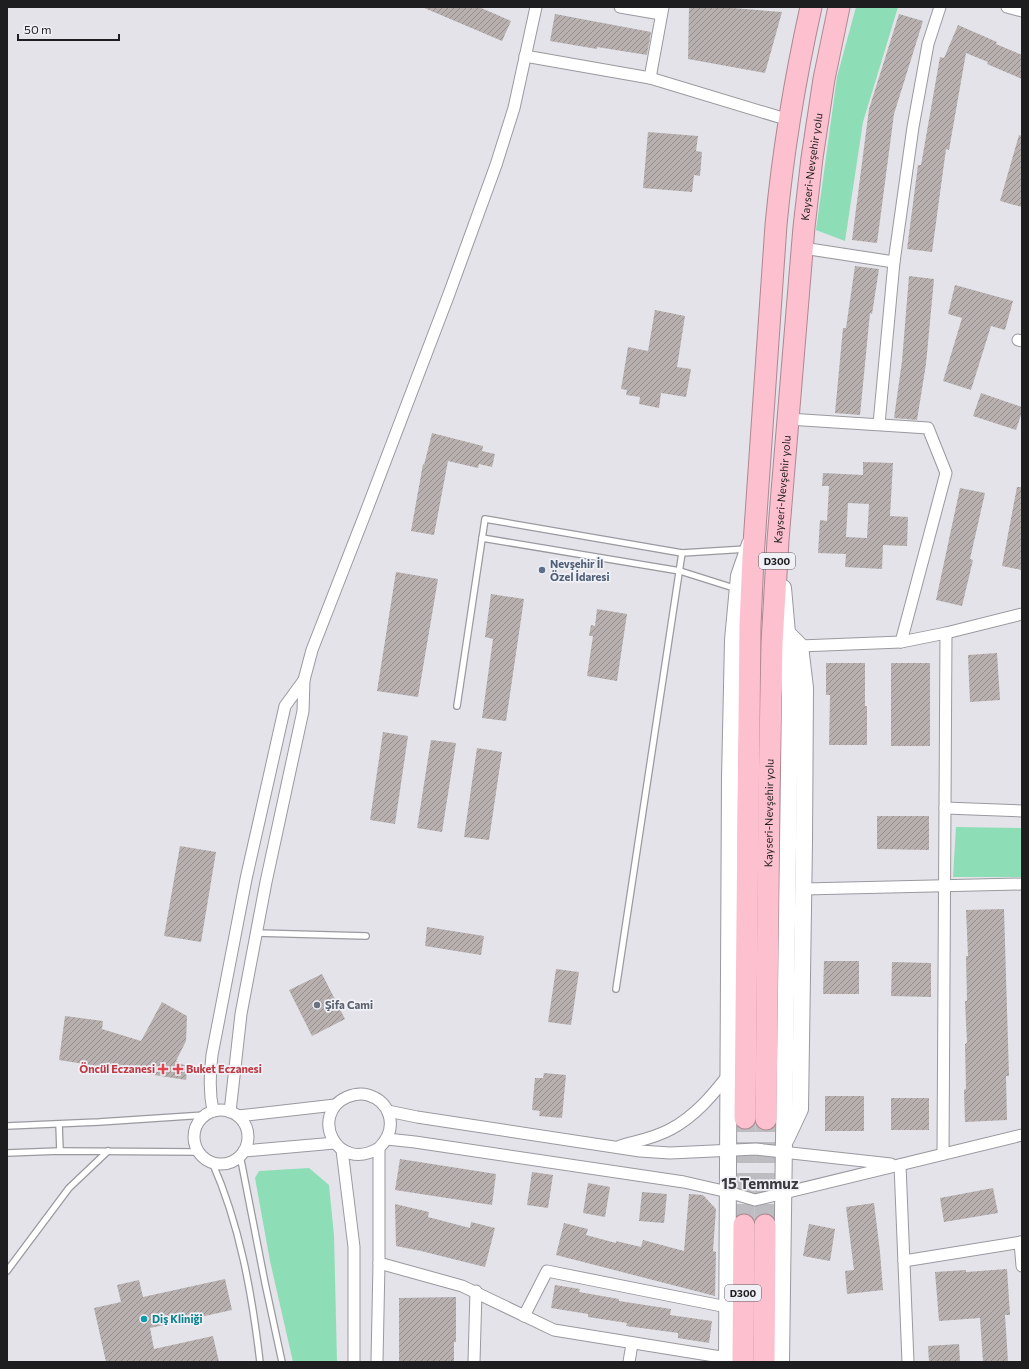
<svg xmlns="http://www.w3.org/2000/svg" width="1029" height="1369" font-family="Commissioner,sans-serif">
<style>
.green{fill:#8ddeb6}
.building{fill:url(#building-hatch);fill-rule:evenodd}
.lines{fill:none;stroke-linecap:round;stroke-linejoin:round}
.highway-tunnel{stroke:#bcbcc1;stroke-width:21;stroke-dasharray:21 10;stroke-linecap:butt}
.lane-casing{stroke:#99999f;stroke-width:8}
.street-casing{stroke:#99999f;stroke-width:13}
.secondary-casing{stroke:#99999f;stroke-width:18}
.highway-casing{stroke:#ae8791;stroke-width:23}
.lane{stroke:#fff;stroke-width:5.5}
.street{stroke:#fff;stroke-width:11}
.secondary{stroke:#fff;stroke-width:16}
.highway{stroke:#fcc0ce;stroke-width:21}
.service-dot{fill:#5c6f8a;stroke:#f0f0f7;stroke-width:1.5}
.worship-dot{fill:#6b7280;stroke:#f0f0f7;stroke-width:1.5}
.health-dot{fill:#e0444e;stroke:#f0f0f7;stroke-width:1.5}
.culture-dot{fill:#0f9aa8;stroke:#f0f0f7;stroke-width:1.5}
.labels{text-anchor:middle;stroke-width:3.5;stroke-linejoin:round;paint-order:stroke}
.shield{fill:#f0f0f7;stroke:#5d5d60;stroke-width:1}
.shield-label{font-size:10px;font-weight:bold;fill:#1e1e20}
.street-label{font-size:11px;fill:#1e1e20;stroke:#f0f0f7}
.service-label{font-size:11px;font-weight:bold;fill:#4e5e75;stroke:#f0f0f7;text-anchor:start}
.worship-label{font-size:11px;font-weight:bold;fill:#5b616d;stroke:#f0f0f7;text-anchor:start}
.health-label{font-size:11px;font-weight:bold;fill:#be3a42;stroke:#f0f0f7;text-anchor:end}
.culture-label{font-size:11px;font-weight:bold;fill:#0d838f;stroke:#f0f0f7;text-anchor:start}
.district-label{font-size:15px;font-weight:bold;fill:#39393e;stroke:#f0f0f7}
</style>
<defs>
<pattern id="building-hatch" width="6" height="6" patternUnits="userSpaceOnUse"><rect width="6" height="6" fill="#b7b0af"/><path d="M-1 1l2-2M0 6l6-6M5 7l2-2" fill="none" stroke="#948f8e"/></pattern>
</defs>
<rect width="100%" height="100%" fill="#e3e3e9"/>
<g class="green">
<polygon points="856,7 898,7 863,122 845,241 816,230 837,77"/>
<polygon points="956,827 1022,828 1022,877 953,877"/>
<polygon points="309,1168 329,1185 334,1236 337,1362 293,1362 270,1261 255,1178 259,1171"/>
</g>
<g class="building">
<polygon points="422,7 479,7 511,21 502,41"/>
<polygon points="689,7 719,7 782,12 765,73 688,59"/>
<polygon points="555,14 651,32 647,55 597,47 597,49 550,41"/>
<polygon points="899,14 923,21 894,114 877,243 852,240 869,109"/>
<polygon points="958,25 997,42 996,44 1022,55 1022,79 987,64 988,62 966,53 949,150 946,149 932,252 907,249 918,165 921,165 940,57 944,58"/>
<polygon points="648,132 698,136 696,151 702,152 700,176 694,175 692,192 643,188"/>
<polygon points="1019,135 1022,136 1022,207 1000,201"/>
<polygon points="855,266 879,269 872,314 870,313 860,415 835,413 843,328 846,328"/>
<polygon points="909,276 934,279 926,364 917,420 894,418 902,361"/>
<polygon points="955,285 1013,301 1005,330 991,326 971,390 943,381 962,318 948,314"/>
<polygon points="655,310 685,316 677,367 691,369 686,397 661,393 659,408 639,404 640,397 626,395 627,390 621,389 628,347 648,351"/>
<polygon points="981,393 1022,407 1022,412 1016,430 973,416"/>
<polygon points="432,433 483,446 482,451 495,454 492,467 479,464 478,468 448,461 434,535 411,531 423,464 424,465"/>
<path d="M863 462 893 463 890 516 908 517 907 546 883 545 882 569 845 567 846 554 818 553 820 520 827 521 829 486H822L823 473 863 475ZM848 503 869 504 867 538 846 537Z"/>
<polygon points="1017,487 1022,487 1022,570 1002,566"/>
<polygon points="960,488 985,493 970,559 973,560 962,606 936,600"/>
<polygon points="396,572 438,579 418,697 377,691"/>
<polygon points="491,594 524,599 506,721 482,718 493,639 485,637"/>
<polygon points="597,609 627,614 617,681 587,676 593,636 589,636 591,625 595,626"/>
<polygon points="997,653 1000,700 970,702 968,655"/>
<polygon points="826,663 865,663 865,706 867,706 867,745 829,745 830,695 826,695"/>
<rect x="891" y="663" width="39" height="83"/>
<polygon points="383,732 408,736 395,824 370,820"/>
<polygon points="431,740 456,743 442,832 417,828"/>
<polygon points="477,748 502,752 489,840 464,837"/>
<polygon points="877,816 929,816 929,850 877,849"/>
<polygon points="180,846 216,852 201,942 164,936"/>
<polygon points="1004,909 1009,1076 1006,1076 1007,1120 965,1122 964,1090 966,1089 965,1044 967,1043 965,1001 967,1001 966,956 968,956 966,910"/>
<polygon points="427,927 484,936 481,955 425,946"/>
<polygon points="824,961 859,961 859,994 823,994"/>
<polygon points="892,962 931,963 931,997 891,996"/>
<polygon points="556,969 579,972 571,1025 548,1022"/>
<polygon points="322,974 345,1019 312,1036 289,990"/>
<polygon points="162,1002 187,1016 186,1041 176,1061 188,1067 186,1080 59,1060 65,1016 103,1021 102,1029 141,1041"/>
<polygon points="544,1073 566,1075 562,1118 539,1116 540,1111 532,1110 535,1078 543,1078"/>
<rect x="825" y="1096" width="39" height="35"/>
<rect x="891" y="1098" width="38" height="32"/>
<polygon points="400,1159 496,1174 492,1205 395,1190"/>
<polygon points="532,1172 553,1175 548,1208 527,1205"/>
<polygon points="588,1183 610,1187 605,1217 583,1213"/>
<polygon points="993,1188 998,1213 944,1222 940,1198"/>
<polygon points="642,1192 667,1194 664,1223 639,1221"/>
<polygon points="689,1194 703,1195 716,1209 713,1251 716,1252 715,1296 556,1255 564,1223 588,1229 586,1235 616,1243 616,1241 641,1247 643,1240 684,1251"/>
<polygon points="874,1203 880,1252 883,1290 847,1294 845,1271 854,1270 846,1207"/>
<polygon points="395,1204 429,1212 428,1217 470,1228 471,1222 495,1228 485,1267 421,1251 396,1246"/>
<polygon points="809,1224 835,1229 830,1261 803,1256"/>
<polygon points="1007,1269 1010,1315 1005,1315 1008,1362 983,1362 980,1318 939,1321 935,1272 966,1270 966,1272"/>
<polygon points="225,1279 232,1310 150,1328 154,1349 213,1336 219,1362 106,1362 94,1308 121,1302 117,1285 139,1280 143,1297"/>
<polygon points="555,1285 580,1289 579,1292 619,1299 619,1301 671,1309 670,1315 712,1321 709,1343 678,1338 678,1333 626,1326 627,1323 588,1317 588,1314 551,1308"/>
<polygon points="456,1297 456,1342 454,1342 454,1362 399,1362 399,1298"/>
<polygon points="959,1344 960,1362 929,1362 928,1346"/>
</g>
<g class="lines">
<g class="highway-tunnel">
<polyline points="744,1225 745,1118"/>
<polyline points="765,1225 766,1119"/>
</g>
<g class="lane-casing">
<g id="lane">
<polyline points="482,538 680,571 737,589"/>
<polyline points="457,706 485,519 682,553 746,549"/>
<polyline points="256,933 366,936"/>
<polyline points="616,989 682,553"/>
<polyline points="59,1124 60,1151"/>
<polyline points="7,1126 99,1122 205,1115"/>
<polyline points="7,1153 60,1151 198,1152"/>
<polyline points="240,1155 265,1283 282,1362"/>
<path d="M212 1162C240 1225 252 1294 260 1362"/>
<polyline points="7,1271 69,1188 108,1151"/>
</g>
</g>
<g class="street-casing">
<g id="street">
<polyline points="620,7 661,14"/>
<polyline points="1007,7 1022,11"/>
<polyline points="525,56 650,78 789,120"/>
<polyline points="650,78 663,7"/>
<polyline points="803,248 894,262"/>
<polyline points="1018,340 1022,341"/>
<polyline points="788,419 928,428 946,473 901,642"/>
<polyline points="879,424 894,262 913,127 928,44 940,7"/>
<polyline points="800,646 901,642 946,633 1022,614"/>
<polyline points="945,808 1022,811"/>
<polyline points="804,889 1022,884"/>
<circle cx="221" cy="1137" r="27"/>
<path d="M213 1111C209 1092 210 1075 212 1055L246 879 285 706 304 680"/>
<polyline points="388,1111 417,1117 640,1151 670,1153 756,1149 891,1164"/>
<polyline points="230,1112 241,1014 266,882 303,711 304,680 312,650 367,509 449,294 496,165 514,108 536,7"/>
<polyline points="238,1116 335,1105"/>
<polyline points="387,1139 415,1142 684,1182 728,1192 755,1200 1022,1135"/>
<path d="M620 1146C637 1141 655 1138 671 1129 695 1116 712 1096 729 1074"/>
<polyline points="342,1150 354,1247 354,1362"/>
<polyline points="244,1151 335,1143"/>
<polyline points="943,1154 946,633"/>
<polyline points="900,1165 908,1362"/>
<polyline points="1020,1242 1022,1266"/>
<polyline points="904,1261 1022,1242"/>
<polyline points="379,1263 462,1286 554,1330 727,1358"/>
<polyline points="524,1316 547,1271 727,1307"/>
<path d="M377 1362 379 1263V1148C388 1139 393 1128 389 1115 386 1105 378 1098 368 1095 361 1093 354 1094 347 1097 309 1114 336 1174 379 1148"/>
<polyline points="474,1362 476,1291"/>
<polyline points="629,1362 632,1344"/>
</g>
</g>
<g class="secondary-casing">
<g id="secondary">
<polyline points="786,1139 800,1109 804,842 805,688 800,646 787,633"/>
<polyline points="727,1362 730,779 733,640 739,576 750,544"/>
<polyline points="781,1362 790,697 787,633 783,588"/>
</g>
</g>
<g class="highway-casing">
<g id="highway">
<path d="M745 1118 750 625 753 558 776 225C783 151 795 79 811 7"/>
<path id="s1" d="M766 1119 769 794 772 643 778 540 804 227 812 158 824 79 839 7"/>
<polyline points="743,1362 744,1225"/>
<polyline points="764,1362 765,1225"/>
</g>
</g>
<use href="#lane" class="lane"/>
<use href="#street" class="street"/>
<use href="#secondary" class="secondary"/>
<use href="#highway" class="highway"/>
</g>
<circle class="service-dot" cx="542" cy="570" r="4"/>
<circle class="worship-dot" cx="317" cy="1005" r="4"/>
<g class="health-dot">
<path d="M161 1063h4v4h4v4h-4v4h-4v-4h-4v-4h4z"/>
<path d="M176 1063h4v4h4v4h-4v4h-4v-4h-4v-4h4z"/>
</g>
<circle class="culture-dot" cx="144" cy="1319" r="4"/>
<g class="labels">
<g class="shield">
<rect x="759" y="553" width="36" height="16" rx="3"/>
<rect x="725" y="1285" width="36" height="16" rx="3"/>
</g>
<g class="shield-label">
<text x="777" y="565">D300</text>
<text x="743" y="1297">D300</text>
</g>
<g class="street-label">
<text dy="4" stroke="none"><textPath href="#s1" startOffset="954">Kayseri-Nevşehir yolu</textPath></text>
<text dy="4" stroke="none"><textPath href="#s1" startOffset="630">Kayseri-Nevşehir yolu</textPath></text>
<text dy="4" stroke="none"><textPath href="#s1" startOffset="306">Kayseri-Nevşehir yolu</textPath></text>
</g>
<g class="service-label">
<text x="550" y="568">Nevşehir İl<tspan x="550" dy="13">Özel İdaresi</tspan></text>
</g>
<g class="worship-label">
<text x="325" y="1009">Şifa Cami</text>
</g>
<g class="health-label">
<text x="155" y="1073">Öncül Eczanesi</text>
<text x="186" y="1073" text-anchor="start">Buket Eczanesi</text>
</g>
<g class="culture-label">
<text x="152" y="1323">Diş Kliniği</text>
</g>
<g class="district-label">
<text x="760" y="1189">15 Temmuz</text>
</g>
</g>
<rect width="1029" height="1369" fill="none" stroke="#1e1e20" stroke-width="16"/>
<path d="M18 34v6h101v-6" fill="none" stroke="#1e1e20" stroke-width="2"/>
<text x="24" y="34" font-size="12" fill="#1e1e20" stroke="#f0f0f7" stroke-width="3" paint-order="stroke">50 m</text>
</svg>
